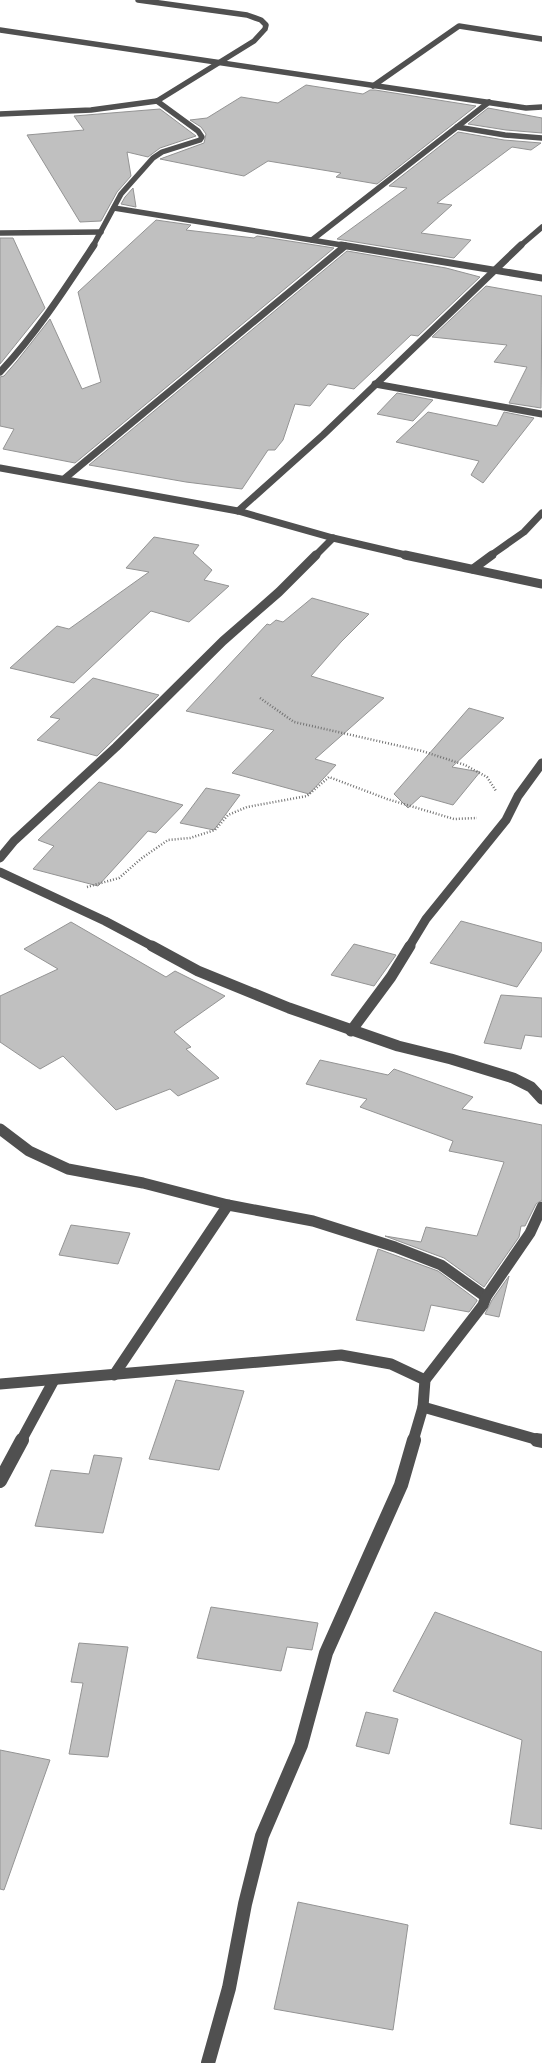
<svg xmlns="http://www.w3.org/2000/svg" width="542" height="2063" font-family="'Space Grotesk',sans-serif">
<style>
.building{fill:#c0c0c0;stroke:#949494}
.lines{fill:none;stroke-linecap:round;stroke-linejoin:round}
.path{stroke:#727272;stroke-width:2.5;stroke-dasharray:1 2;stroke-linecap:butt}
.street-far4{stroke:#505050;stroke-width:5.5}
.street-far3{stroke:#505050;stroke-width:7}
.street-far2{stroke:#505050;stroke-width:9}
.street-far1{stroke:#505050;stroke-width:11}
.street{stroke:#505050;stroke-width:14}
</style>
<rect width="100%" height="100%" fill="#fff"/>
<g class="building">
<polygon points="306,85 363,94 370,90 375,90 476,106 377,184 336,177 341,173 268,161 244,176 160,159 204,143 206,134 201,127 190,120 207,118 241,97 278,103"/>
<polygon points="488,108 542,118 542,133 506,130 468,124"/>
<polygon points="160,109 196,136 160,148 148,157 127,152 131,176 117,192 101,221 80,222 27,135 84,130 74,116"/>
<polygon points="458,132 504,140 541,143 531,150 512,147 437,203 452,205 421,233 471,240 454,258 337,239 407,188 389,186"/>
<polygon points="133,188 136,207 121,204 125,197"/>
<polygon points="156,220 191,225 186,230 254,238 257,236 334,248 75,463 3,449 14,429 0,426 0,377 4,376 17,361 50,319 82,389 101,382 78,292"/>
<polygon points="0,238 13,238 45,308 0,364"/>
<polygon points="347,251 446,268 480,277 418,336 411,335 354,389 328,384 310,406 295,404 283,440 275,450 268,450 242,489 186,482 89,465"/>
<polygon points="486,286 542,296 541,408 509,403 527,367 494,362 507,345 432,337"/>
<polygon points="397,393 433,400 413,421 377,414"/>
<polygon points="428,412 497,426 504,412 534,418 483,483 471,475 479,461 396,442"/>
<polygon points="154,537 199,545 193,553 212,570 204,580 229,586 189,622 151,611 74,683 10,668 57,626 69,629 149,572 126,568"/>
<polygon points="312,598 369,614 341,642 311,676 384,698 315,759 336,765 309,794 232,773 274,730 186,711 267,624 270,625 276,620 283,622"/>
<polygon points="93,678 159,695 97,756 37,740 60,719 50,717"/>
<polygon points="469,708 504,718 452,767 480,772 453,805 421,796 408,808 394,794"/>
<polygon points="99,782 183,805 156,833 148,831 98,886 33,869 54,846 38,840"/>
<polygon points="206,788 240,795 214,830 180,823"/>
<polygon points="461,921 542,943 542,950 517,987 430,963"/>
<polygon points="71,922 166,977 175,971 225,996 174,1032 191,1047 186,1049 219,1078 178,1096 170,1089 116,1110 63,1056 40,1069 0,1042 0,996 58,969 24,949"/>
<polygon points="354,944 396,955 374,986 331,975"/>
<polygon points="501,995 542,998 542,1037 525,1035 521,1049 484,1043"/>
<polygon points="320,1060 388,1075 394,1069 473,1097 462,1109 542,1125 542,1200 536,1204 525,1226 521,1226 519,1237 484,1287 444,1258 385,1236 421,1242 426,1227 477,1236 504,1162 449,1151 453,1141 360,1107 367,1099 306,1084"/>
<polygon points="71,1225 130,1233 118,1264 59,1255"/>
<polygon points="378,1249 438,1271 477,1300 477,1301 469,1312 431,1305 424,1331 356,1320"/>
<polygon points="509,1276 499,1317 485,1314 492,1300"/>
<polygon points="176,1380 244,1391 219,1470 149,1459"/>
<polygon points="94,1455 122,1458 103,1533 35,1526 51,1470 89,1474"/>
<polygon points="211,1607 318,1623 312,1650 287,1647 281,1671 197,1658"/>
<polygon points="435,1612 542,1652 542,1829 510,1824 522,1740 393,1691"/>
<polygon points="79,1643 128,1647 108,1757 69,1754 83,1683 71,1682"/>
<polygon points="366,1712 398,1719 389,1754 356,1746"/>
<polygon points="0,1750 50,1760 4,1890 0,1889"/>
<polygon points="298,1902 408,1925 393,2030 274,2009"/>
</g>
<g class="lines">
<g class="path">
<polyline points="260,698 294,722 422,751 465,765 487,777 496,791"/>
<polyline points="87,887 119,878 142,858 168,840 190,838 215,830 228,815 247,807 307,796 329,777 387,799 454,819 477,818"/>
</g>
<g class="street-far4">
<polyline points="0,30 526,108 542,107"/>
<polyline points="373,86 459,26 542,39"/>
<polyline points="0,114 91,110 157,101 254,41 265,29 266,25 261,20 247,15 138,0"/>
<polyline points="457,127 505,135 542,138"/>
<polyline points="114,208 348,246"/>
<polyline points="0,233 101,232"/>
<polyline points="312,240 489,102"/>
<polyline points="93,246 121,194 153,158 162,152 200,140 202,137 198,131 157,101"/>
<polyline points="520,246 542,227"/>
</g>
<g class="street-far3">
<polyline points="341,245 542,278"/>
<path d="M0 372C36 334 65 289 94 245"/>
<polyline points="375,384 542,414"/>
<polyline points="0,468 238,511 333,538 410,556"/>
<polyline points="64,479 345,246"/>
<polyline points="238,511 323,435 521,245"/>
<polyline points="315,556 333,538"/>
<polyline points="490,556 524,532 542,513"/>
</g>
<g class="street-far2">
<polyline points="405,555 542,584"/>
<polyline points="473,569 492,555"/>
<polyline points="0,858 14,841 116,747 223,641 279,592 316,555"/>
<polyline points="0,872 105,921 154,947"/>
<polyline points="409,947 426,919 506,820 518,796 542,763"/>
</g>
<g class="street-far1">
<polyline points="152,946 198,971 289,1008 398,1046 451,1059 513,1078 531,1087 542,1099"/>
<polyline points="351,1031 391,977 410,946"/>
<polyline points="0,1129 29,1151 68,1169 143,1183 228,1205 313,1221 395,1247 441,1265 486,1297"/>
<polyline points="114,1375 228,1205"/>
<polyline points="0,1384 341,1355 391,1364 425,1380"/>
<polyline points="423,1407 542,1441"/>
<polyline points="21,1441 54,1380"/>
<polyline points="413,1441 423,1407 425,1380 483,1305 486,1297 530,1233 542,1207"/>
</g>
<g class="street">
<polyline points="537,1440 542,1441"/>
<polyline points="0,1481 22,1440"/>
<polyline points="208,2063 229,1988 245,1904 262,1836 301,1745 326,1653 401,1485 414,1440"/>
</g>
</g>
</svg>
